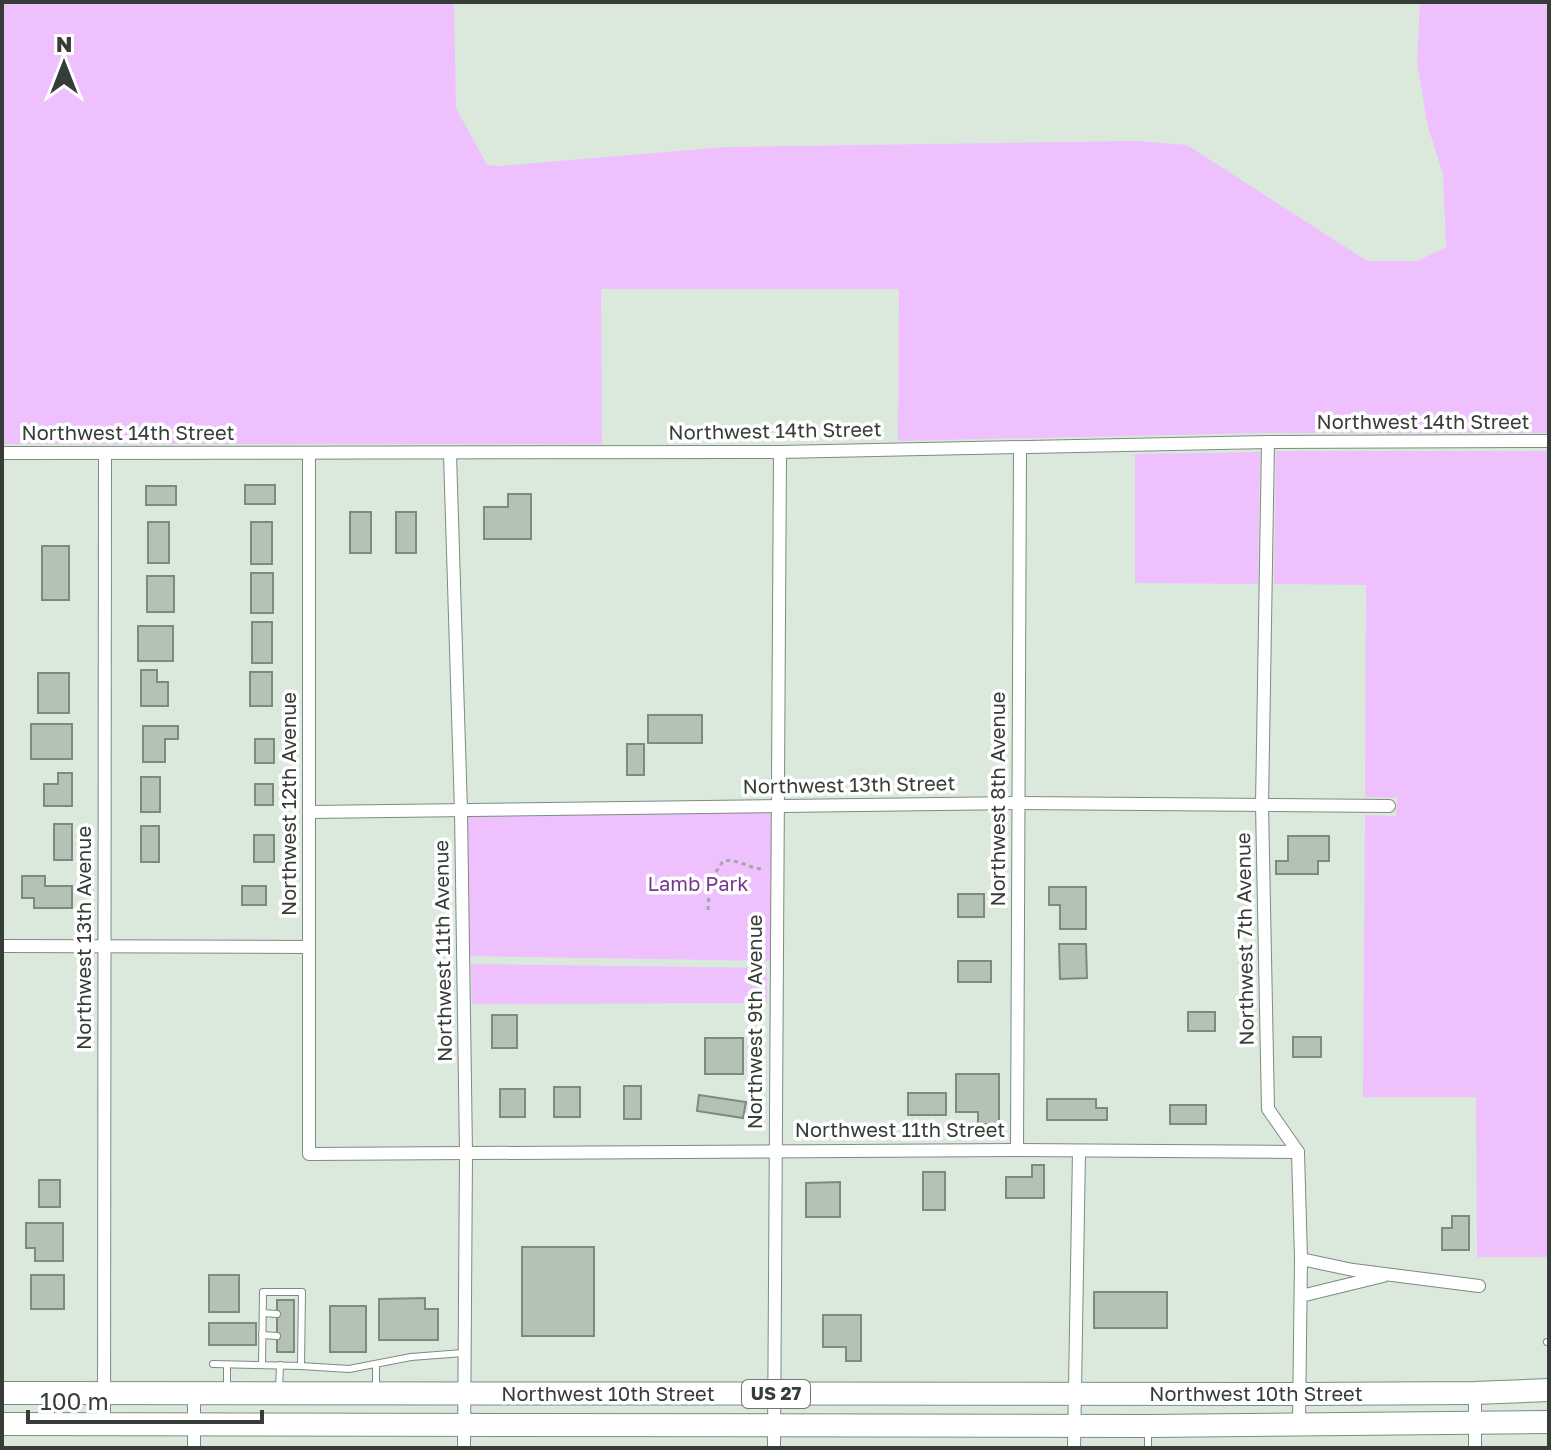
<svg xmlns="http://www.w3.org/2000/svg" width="1551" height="1450" font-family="'Golos Text',sans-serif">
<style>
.green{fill:#efc0fe}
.building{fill:#b3c2b5;stroke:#7d8b7f;stroke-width:2}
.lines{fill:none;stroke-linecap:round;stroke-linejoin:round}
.lane-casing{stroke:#7d8c80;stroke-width:8}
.street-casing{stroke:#7d8c80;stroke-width:14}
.highway-casing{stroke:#7d8c80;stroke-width:24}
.path{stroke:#9faba1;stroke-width:3;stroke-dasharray:4 4;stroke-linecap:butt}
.lane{stroke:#fff;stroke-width:6}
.street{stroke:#fff;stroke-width:12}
.highway{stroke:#fff;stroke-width:22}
.labels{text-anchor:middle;stroke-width:7;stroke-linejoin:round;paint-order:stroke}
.shield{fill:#fff;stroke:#727673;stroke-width:2}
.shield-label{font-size:18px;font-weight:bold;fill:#363c37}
.street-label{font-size:20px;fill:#363c37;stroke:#fff}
.park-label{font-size:20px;fill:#77368a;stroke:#fff}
</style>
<rect width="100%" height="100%" fill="#dae9dc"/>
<g class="green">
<polygon points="2,2 454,2 456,108 487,165 500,166 725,147 1139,141 1187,145 1367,261 1417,261 1446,247 1443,174 1428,127 1417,63 1420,2 1549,2 1549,433 1260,433 898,441 899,289 601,289 602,444 2,444"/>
<polygon points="1276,451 1549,451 1549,1257 1477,1257 1476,1097 1363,1097 1365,815 1396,816 1397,798 1365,797 1366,585 1274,584"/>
<polygon points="1260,452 1258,584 1135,583 1135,454"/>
<polygon points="776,806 775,961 463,956 461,811"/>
<polygon points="471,964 767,968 767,1003 472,1004"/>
</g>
<g class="building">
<rect x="245" y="485" width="30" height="19"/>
<rect x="146" y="486" width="30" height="19"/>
<polygon points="508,494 531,494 531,539 484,539 484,507 508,507"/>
<rect x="350" y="512" width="21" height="41"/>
<rect x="396" y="512" width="20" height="41"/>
<rect x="148" y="522" width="21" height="41"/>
<rect x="251" y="522" width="21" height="42"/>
<rect x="42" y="546" width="27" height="54"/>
<rect x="251" y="573" width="22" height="40"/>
<rect x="147" y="576" width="27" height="36"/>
<rect x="252" y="622" width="20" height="41"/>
<rect x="138" y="626" width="35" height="35"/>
<polygon points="141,670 157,670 157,682 168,682 168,706 141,706"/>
<rect x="250" y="672" width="22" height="34"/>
<rect x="38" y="673" width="31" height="40"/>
<rect x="648" y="715" width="54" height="28"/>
<rect x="31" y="724" width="41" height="35"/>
<polygon points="143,726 178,726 178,739 165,739 165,762 143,762"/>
<rect x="255" y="739" width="19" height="24"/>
<rect x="627" y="744" width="17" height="31"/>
<polygon points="58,773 72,773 72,806 44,806 44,784 58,784"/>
<rect x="141" y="777" width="19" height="35"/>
<rect x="255" y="784" width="18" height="21"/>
<rect x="54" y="824" width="18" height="36"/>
<rect x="141" y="826" width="18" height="36"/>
<rect x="254" y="835" width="20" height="27"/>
<polygon points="1288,836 1329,836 1329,861 1318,861 1318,874 1276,874 1276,861 1288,861"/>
<polygon points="22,876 45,876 45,886 72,886 72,908 34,908 34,898 22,898"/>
<rect x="242" y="886" width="24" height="19"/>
<polygon points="1049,887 1086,887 1086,929 1060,929 1060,905 1049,905"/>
<rect x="958" y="894" width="26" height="23"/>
<polygon points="1059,944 1086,944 1087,978 1060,979"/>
<rect x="958" y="961" width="33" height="21"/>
<rect x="1188" y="1012" width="27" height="19"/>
<rect x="492" y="1015" width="25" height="33"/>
<rect x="1293" y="1037" width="28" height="20"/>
<rect x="705" y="1038" width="38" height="36"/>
<polygon points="956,1074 999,1074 999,1124 978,1124 978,1112 956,1112"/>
<rect x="624" y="1086" width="17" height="33"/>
<rect x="554" y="1087" width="26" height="30"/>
<rect x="500" y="1089" width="25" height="28"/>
<rect x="908" y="1093" width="38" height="22"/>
<polygon points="699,1095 746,1102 743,1118 697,1111"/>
<polygon points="1047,1099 1096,1099 1096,1108 1107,1108 1107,1120 1047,1120"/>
<rect x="1170" y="1105" width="36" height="19"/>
<polygon points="1032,1165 1044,1165 1044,1198 1006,1198 1006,1177 1032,1177"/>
<rect x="923" y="1172" width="22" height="38"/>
<rect x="39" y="1180" width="21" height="27"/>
<polygon points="840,1182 840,1217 806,1217 806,1183"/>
<polygon points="1452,1216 1469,1216 1469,1250 1442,1250 1442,1228 1452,1228"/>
<polygon points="26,1223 63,1223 63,1261 35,1261 35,1248 26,1248"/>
<rect x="522" y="1247" width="72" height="89"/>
<rect x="31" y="1275" width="33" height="34"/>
<rect x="209" y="1275" width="30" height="37"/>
<rect x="1094" y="1292" width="73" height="36"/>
<polygon points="425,1298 425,1309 438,1309 438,1340 379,1340 379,1299"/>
<rect x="277" y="1300" width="17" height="52"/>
<rect x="330" y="1306" width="36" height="46"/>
<polygon points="823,1315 861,1315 861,1361 846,1361 846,1347 823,1347"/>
<rect x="209" y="1323" width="47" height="22"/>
</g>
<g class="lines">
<g class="lane-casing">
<g id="lane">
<polyline points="263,1313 277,1314"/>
<polyline points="262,1335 277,1336"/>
<polyline points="1547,1342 1549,1342"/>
<polyline points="213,1364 301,1366 349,1369 411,1357 463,1353"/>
<polyline points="227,1365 227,1389"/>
<polyline points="262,1365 263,1292 302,1292 301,1366"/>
<polyline points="376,1389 376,1365"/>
<polyline points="279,1390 280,1365"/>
<polyline points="1148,1448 1148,1432"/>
</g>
</g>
<g class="street-casing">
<g id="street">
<polyline points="1268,442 1262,805 1268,1109 1298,1152 1301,1259 1299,1424"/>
<polyline points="2,453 780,452 1268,442 1549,441"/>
<polyline points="309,454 309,1154 1017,1150 1298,1152"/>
<polyline points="450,454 461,811 466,1153 464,1448"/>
<polyline points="309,812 1018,803 1389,806"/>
<polyline points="2,946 309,947"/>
<polyline points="1017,1150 1020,448"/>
<polyline points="1301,1259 1353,1270 1479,1286"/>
<polyline points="1301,1296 1383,1276"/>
<polyline points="194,1393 194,1448"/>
<polyline points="1475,1393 1475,1448"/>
<polyline points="104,1424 105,453"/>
<polyline points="774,1448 780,452"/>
<polyline points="1074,1448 1079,1151"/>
</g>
</g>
<g class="highway-casing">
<g id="highway">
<polyline points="2,1393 1299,1394 1475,1393 1549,1390"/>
<polyline points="2,1424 1148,1426 1549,1422"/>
</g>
</g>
<path class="path" d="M708 910 710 881 723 861C738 858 749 869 764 869"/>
<use href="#lane" class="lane"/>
<use href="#street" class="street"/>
<use href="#highway" class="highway"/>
</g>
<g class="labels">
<rect class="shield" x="742" y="1380" width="68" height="28" rx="6"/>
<g class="shield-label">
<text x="776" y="1400">US 27</text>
</g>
<g class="street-label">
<text x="1423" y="429">Northwest 14th Street</text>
<text transform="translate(775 431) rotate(-1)" y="7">Northwest 14th Street</text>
<text x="128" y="440">Northwest 14th Street</text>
<text transform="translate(849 785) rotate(-1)" y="7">Northwest 13th Street</text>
<text transform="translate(998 799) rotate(-90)" y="7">Northwest 8th Avenue</text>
<text transform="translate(289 804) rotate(-90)" y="7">Northwest 12th Avenue</text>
<text transform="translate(84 938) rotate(-90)" y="7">Northwest 13th Avenue</text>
<text transform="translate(1245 939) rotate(-91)" y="7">Northwest 7th Avenue</text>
<text transform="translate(443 951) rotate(-91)" y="7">Northwest 11th Avenue</text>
<text transform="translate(755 1022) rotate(-90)" y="7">Northwest 9th Avenue</text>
<text x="900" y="1137">Northwest 11th Street</text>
<text x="608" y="1401">Northwest 10th Street</text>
<text x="1256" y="1401">Northwest 10th Street</text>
</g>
<g class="park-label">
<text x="698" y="891">Lamb Park</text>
</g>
</g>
<rect width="1551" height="1450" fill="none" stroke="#363c37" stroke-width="8"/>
<g transform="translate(64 64)" stroke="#ffffff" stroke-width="6" paint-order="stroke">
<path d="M0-6L14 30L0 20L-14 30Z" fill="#363c37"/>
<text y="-12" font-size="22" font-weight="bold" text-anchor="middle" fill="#363c37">N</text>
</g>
<path d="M28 1410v12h234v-12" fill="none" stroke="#363c37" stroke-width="4"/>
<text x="40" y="1410" font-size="24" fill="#363c37" stroke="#ffffff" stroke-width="6" paint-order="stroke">100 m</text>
</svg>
